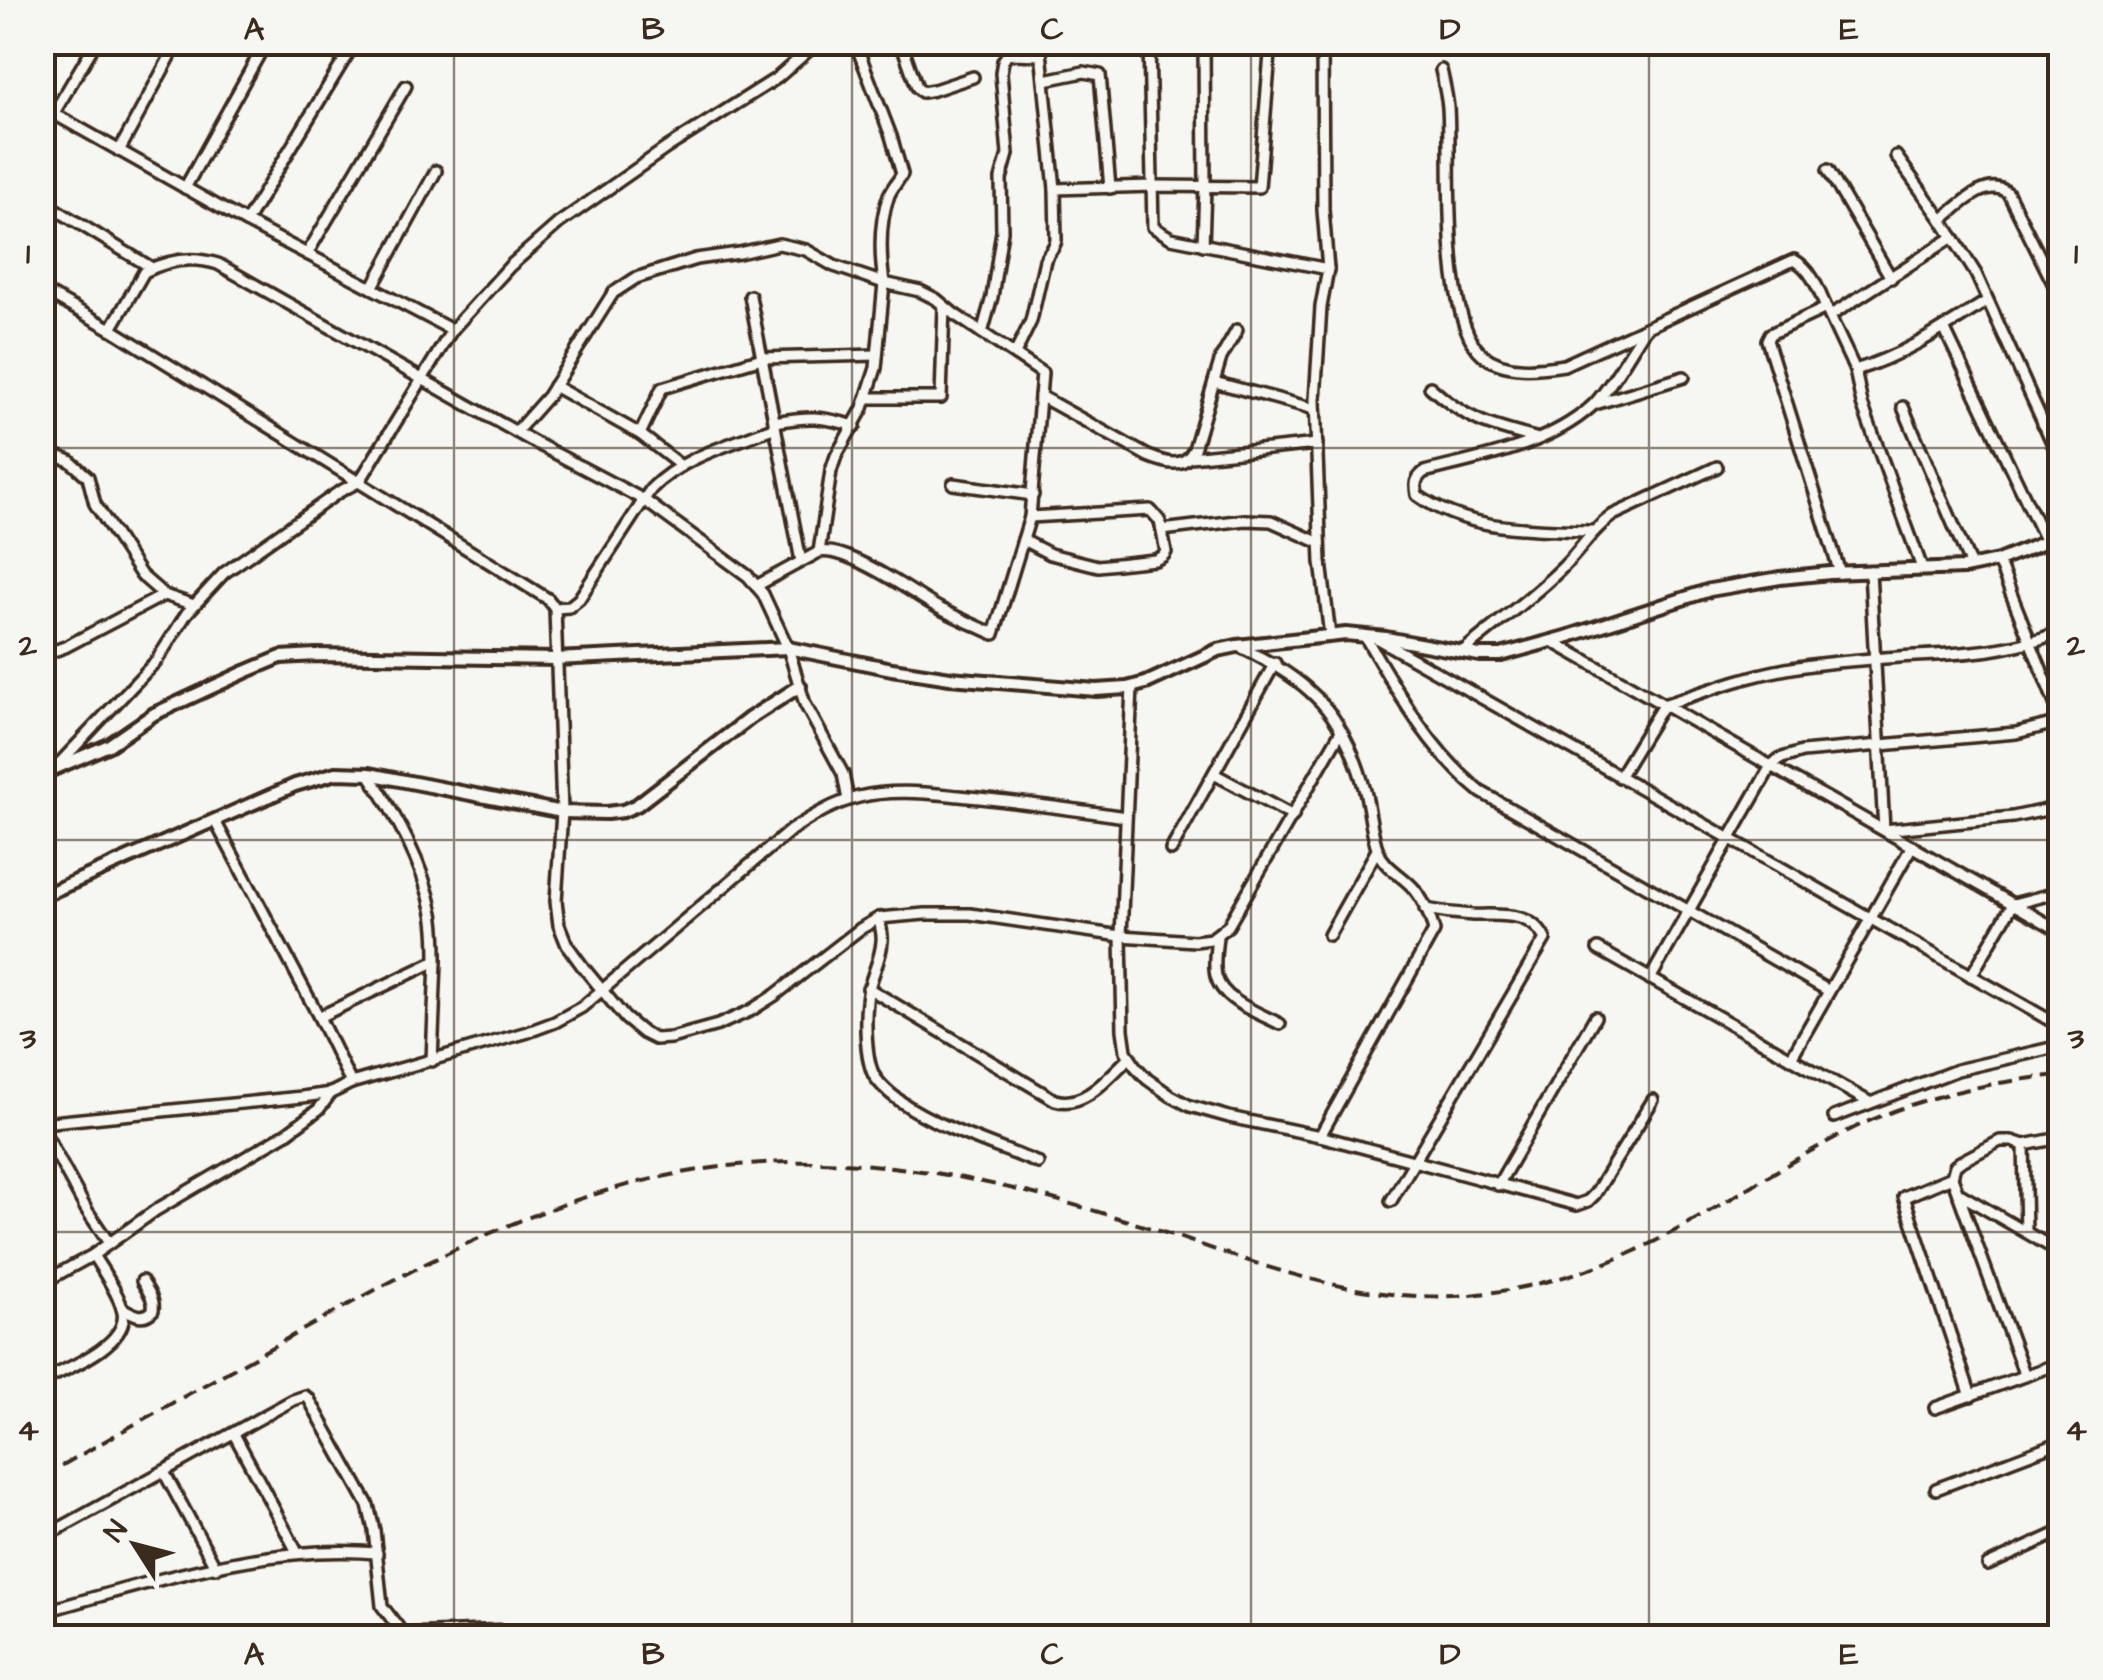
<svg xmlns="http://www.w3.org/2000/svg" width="2103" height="1680" font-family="'Architects Daughter',sans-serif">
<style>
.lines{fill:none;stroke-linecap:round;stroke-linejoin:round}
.minor-casing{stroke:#3b2a1e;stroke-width:16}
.tertiary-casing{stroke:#3b2a1e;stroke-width:18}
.trunk-casing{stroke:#3b2a1e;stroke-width:21}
.minor{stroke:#f6f6f2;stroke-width:9}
.tertiary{stroke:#f6f6f2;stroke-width:10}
.trunk{stroke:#f6f6f2;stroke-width:14}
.rail{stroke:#3b2a1e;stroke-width:4;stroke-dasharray:15 8;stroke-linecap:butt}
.grid{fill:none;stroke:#3b2a1e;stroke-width:2.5;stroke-opacity:0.55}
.neatline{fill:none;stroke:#3b2a1e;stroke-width:4}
.grid-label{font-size:32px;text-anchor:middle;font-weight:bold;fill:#3b2a1e}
</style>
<rect width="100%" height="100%" fill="#f6f6f2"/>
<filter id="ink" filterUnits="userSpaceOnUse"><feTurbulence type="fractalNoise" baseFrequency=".01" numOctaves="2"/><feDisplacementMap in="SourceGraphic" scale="20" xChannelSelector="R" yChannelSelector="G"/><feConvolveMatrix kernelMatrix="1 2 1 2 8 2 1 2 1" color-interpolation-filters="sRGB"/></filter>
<g filter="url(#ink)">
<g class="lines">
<g class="minor-casing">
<g id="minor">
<polyline points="901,42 917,87 922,92 934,90 973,77"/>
<polyline points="1149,42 1153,227 1171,238 1328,269"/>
<polyline points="1322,42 1323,210 1328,269 1321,307 1315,400 1321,562 1330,636"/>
<path d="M1441 70C1444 83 1447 96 1448 108 1452 163 1440 320 1483 355 1505 373 1538 369 1564 365L1794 260C1812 269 1819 291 1826 308"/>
<polyline points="1045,80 1084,72 1100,75 1110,188"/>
<polyline points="42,107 246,222 452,330"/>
<polyline points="42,133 96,42"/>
<polyline points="119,151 178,42"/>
<polyline points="1896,156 1942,220 1976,274 2060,460"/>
<polyline points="1828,170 1891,278"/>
<polyline points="185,188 266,42"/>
<polyline points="1055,189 1152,186 1259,187 1271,42"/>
<polyline points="42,201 152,268"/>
<path d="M1942 220C1959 206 1987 176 2008 193L2060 297"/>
<polyline points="246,222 355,42"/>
<polyline points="1203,245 1205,187 1204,42"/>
<polyline points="307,254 406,86"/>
<polyline points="372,288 436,171"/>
<polyline points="42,290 111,329 548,599 555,608 562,812 556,901 559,925 567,945 583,967 625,1018 643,1033 655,1039 671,1038 718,1025 750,1011 775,995 860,929 879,918 925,914 970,914 1121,936 1195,941 1211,939 1228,926 1341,731"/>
<polyline points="750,296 801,561"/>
<polyline points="1830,316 1953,237"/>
<polyline points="1944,328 2046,542"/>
<path d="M111 329 144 272C167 260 193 256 218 264L532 441 644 500 748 576 763 594 788 648 805 704 843 774 848 800"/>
<polyline points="982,333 992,297 1002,231 1001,179 1008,154 1001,73 1003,61 1007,55 1011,54 1041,55"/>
<path d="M1015 354 1031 321 1045 260C1048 253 1055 248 1056 240L1055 189 1040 42"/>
<path d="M1855 370C1902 356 1946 327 1987 301"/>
<polyline points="1214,382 1315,409"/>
<polyline points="554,386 640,434 681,466"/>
<path d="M1430 387C1466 420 1489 426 1535 438"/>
<path d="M1040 396 1148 456C1165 463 1185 470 1194 449L1221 358 1237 330"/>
<polyline points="867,398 941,398 944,306"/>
<polyline points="1595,404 1684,377"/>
<polyline points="1903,407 1971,566"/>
<path d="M774 422C810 416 820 416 855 426"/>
<polyline points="2043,424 2060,415"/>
<path d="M516 432 548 396 613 293 636 278 696 259 739 253 779 244 806 250 834 266 884 283C880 255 879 222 889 195 892 188 898 181 902 174L891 136 855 42"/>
<polyline points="640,434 662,388 762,358 877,355"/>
<polyline points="42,442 55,455 70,461 88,477 95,504 141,575 164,595 194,605"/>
<polyline points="1190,457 1317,444"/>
<polyline points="953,484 1033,495"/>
<polyline points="1162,530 1245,520 1271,521 1320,543"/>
<path d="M1593 531C1533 529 1468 532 1417 495 1415 484 1415 479 1424 472 1480 458 1548 446 1592 406 1609 391 1632 348 1646 328"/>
<polyline points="1023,540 1050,554 1098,566 1155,560 1163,556 1166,552 1160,521 1150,510 1030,517"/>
<polyline points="1998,561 2060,716"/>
<polyline points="1870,571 1884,830 2013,817 2060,807"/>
<polyline points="1840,573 1767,340 1770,334 1826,308 1855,370 1862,404 1922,568"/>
<path d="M756 586 819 552C849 547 909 591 937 607 955 617 975 625 994 634L1030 517 1042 373 954 314 936 299 920 291 884 283 876 368 863 408 836 456 831 471 819 552"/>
<path d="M555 608 569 607 579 599 651 489C683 456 733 444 775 427"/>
<path d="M1364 635C1397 691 1429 750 1481 792L1829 991"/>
<polyline points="1376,638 2060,1026"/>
<polyline points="1552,641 2060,931"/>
<path d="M1240 647C1310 680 1345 714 1365 791 1370 810 1371 833 1378 851 1384 868 1404 876 1415 890 1424 901 1431 918 1434 931L1320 1136"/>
<path d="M1462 652C1494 625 1529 600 1559 571 1579 553 1591 530 1613 515L1717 467"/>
<polyline points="42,655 65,647 164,595"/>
<polyline points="1132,687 1121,936 1123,1030 1126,1051 1135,1066 1147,1079 1171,1096 1190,1106 1229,1117 1320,1136 1577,1205 1588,1201 1595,1194 1653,1100"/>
<polyline points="55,768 157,660 187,613 224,573 339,492 360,481 452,330 510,266 559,223 668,147 777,78 818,42"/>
<polyline points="1214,774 1293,816"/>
<path d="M1619 777 1663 705C1692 696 1721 685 1751 677 1790 666 1832 662 1872 659 1939 653 1996 657 2060 632"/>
<polyline points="1171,850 1275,663"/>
<path d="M879 918C880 926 883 934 882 941 881 962 868 980 867 1001 865 1020 865 1061 875 1077 903 1118 993 1144 1038 1163"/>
<polyline points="1329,935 1377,850"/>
<path d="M1217 936C1216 949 1213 964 1216 976 1222 1001 1259 1013 1280 1024"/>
<polyline points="1598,949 1869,1102"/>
<polyline points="1971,976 2013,904 2060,892"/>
<polyline points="1650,979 1771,766 1779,759 1802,752 2016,733 2060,722"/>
<path d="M868 988 1055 1100C1085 1109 1109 1076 1130 1057"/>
<path d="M319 1017 436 961C436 945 436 929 433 913 423 863 396 816 369 774"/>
<polyline points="1791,1058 1912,846"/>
<polyline points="432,1061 436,961"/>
<path d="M351 1083 528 1032 555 1022 582 1007 791 830C813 816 834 803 859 797 892 789 926 793 959 796 1015 801 1070 809 1126 817"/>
<polyline points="1834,1117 1957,1070 2060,1046"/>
<polyline points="42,1123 302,1097 331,1093 351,1083 319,1017 215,821"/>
<polyline points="42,1128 86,1209 109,1243"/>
<polyline points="2024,1145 2026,1232"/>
<polyline points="1952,1177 1955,1166 1960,1162 2000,1141 2012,1141 2024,1145 2060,1138"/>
<polyline points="1498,1185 1595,1017"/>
<polyline points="1958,1193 2060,1252"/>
<path d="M1391 1201 1545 939C1530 910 1500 916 1473 915 1457 914 1441 912 1425 909"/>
<polyline points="42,1283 93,1255 156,1210 287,1133 319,1109 331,1093"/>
<path d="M122 1308C133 1314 143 1321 153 1310 155 1299 147 1290 142 1281"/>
<path d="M42 1381C66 1369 129 1345 123 1312 120 1295 102 1270 93 1255"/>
<polyline points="1971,1396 1904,1197 1952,1177 2025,1376"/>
<polyline points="1935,1408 2060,1363"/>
<polyline points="234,1434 297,1552"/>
<polyline points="164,1472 216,1568"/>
<polyline points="1936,1489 2060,1442"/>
<polyline points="42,1538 293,1400 305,1396 309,1399 368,1505 374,1530 382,1606 404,1635"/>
<polyline points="1988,1565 2060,1532"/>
<path d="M42 1612C149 1583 266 1543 377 1553"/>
</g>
</g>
<g class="tertiary-casing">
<g id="tertiary">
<polyline points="42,774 109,745 154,714 245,672 281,657 316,655 555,659 788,648 892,669 950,678 1096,690 1127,688 1146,683 1218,650 1237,646 1346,634 1386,638 1479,655 1501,655 1566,637 1710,590 1780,578 1830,573 1964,568 1998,561 2060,536"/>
<polyline points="42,896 295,785 336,773 369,774 562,812 607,813 623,811 637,805 750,718 800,686"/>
</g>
</g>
<g class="trunk-casing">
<polyline id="trunk" points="368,1638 498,1633 575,1638"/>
</g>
<use href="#minor" class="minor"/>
<use href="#tertiary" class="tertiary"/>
<use href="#trunk" class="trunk"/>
<path class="rail" d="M42 1477C127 1428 212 1381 297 1333 439 1254 563 1186 728 1166 831 1154 938 1169 1038 1195 1087 1208 1136 1223 1184 1239 1279 1272 1376 1306 1479 1294 1532 1288 1586 1273 1635 1251 1710 1216 1778 1166 1852 1129 1917 1097 1988 1082 2060 1075"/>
</g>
</g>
<path class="grid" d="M454 42V1638M852 42V1638M1251 42V1638M1649 42V1638M42 448H2060M42 840H2060M42 1232H2060"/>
<rect width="2103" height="1680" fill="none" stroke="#f6f6f2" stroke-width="110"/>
<g transform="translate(135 1545) rotate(306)" stroke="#f6f6f2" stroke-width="8" paint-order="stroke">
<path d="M0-8L18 38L0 25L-18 38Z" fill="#3b2a1e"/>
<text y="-15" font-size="28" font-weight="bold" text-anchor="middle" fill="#3b2a1e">N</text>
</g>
<rect x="55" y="55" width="1993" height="1570" class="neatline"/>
<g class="grid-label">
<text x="254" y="39">A</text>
<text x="653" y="39">B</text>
<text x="1052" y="39">C</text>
<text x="1450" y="39">D</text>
<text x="1849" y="39">E</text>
<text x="28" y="263">1</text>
<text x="2076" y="263">1</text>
<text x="28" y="655">2</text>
<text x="2076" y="655">2</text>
<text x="28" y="1048">3</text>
<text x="2076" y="1048">3</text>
<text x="28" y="1440">4</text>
<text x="2076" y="1440">4</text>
<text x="254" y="1664">A</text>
<text x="653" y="1664">B</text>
<text x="1052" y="1664">C</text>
<text x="1450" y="1664">D</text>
<text x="1849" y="1664">E</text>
</g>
</svg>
